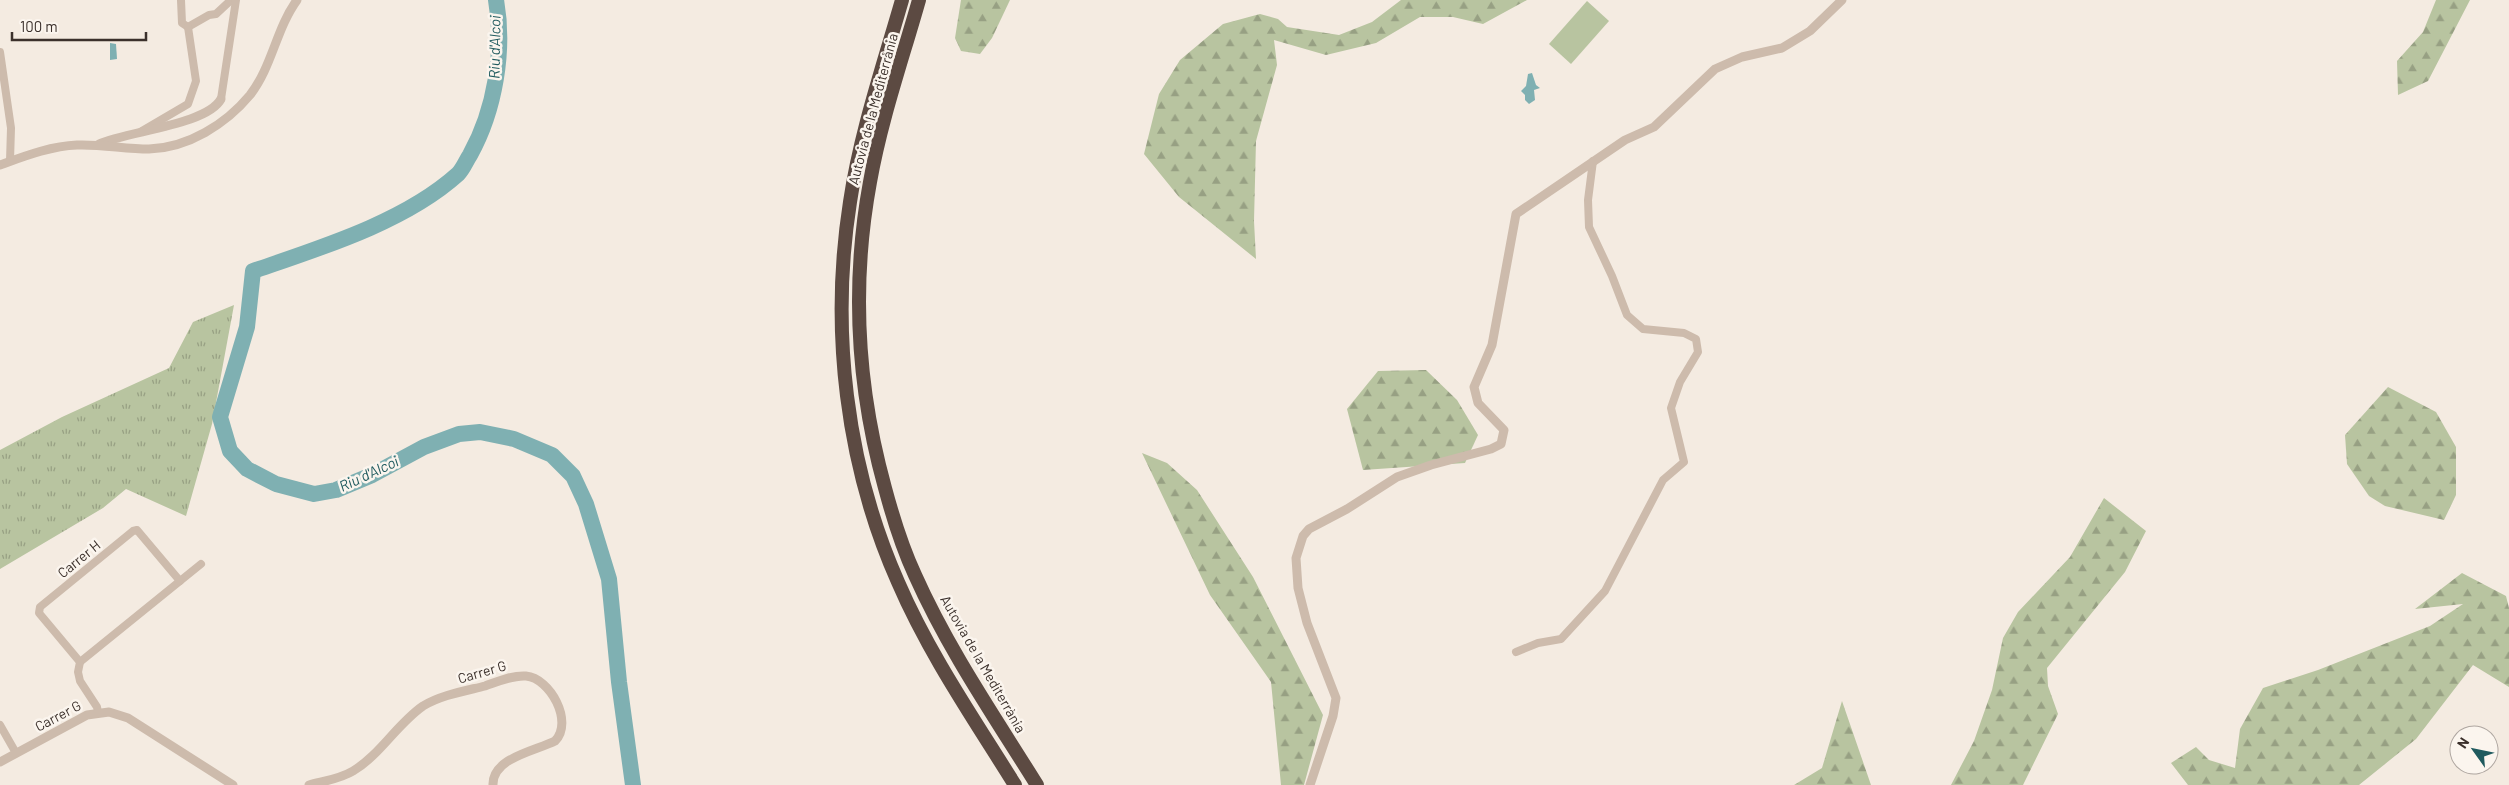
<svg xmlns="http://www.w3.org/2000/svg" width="2509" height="785" font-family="Barlow,sans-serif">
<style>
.grass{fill:url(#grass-tufts)}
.forest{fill:url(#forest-firs)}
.park{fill:#b8c4a0}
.water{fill:#7fb0b2}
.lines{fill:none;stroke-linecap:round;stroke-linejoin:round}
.river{stroke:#7fb0b2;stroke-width:16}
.minor{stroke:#cdbbac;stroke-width:8}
.tertiary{stroke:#cdbbac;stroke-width:9}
.motorway{stroke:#5c4a42;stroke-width:14}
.labels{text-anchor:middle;stroke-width:5;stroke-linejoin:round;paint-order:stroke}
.street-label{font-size:14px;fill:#3b302b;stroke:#fbf5ee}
.water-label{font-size:15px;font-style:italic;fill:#1f5a5e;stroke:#fbf5ee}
</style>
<defs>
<pattern id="grass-tufts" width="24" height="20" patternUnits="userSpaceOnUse" patternTransform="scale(1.25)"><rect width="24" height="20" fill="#b8c4a0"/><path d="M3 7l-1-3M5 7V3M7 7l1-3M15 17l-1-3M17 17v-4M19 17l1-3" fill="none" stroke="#97a083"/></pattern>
<pattern id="forest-firs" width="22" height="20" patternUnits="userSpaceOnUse" patternTransform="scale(1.25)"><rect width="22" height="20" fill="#b8c4a0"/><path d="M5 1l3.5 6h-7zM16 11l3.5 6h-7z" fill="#97a083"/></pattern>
</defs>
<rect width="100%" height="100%" fill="#f4ebe1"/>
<polygon class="grass" points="234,305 212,424 186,516 126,489 103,508 0,569 0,450 62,417 169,368 193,322"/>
<g class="forest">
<polygon points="961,0 1010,0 992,38 980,54 961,51 955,38"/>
<polygon points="1401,0 1527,0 1483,24 1453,17 1420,17 1376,43 1326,55 1274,40 1277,65 1256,141 1254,221 1256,259 1179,197 1144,154 1159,94 1180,60 1223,24 1260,14 1278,19 1287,27 1339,35 1372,22"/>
<polygon points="2436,0 2470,0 2428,81 2398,95 2397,61 2423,32"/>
<polygon points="1426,370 1457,400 1478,435 1465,463 1363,470 1347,409 1378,371"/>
<polygon points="2388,387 2436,412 2456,447 2456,495 2444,520 2385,506 2369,496 2347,464 2345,435"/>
<polygon points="1142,453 1167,463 1197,490 1253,577 1323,715 1304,785 1281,785 1271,682 1210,595"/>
<polygon points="2104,498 2146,531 2125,572 2047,668 2048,686 2058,714 2023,785 1951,785 1974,741 1992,690 2003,638 2018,612 2070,557"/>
<polygon points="2462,573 2506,596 2509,608 2509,687 2473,665 2416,739 2359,785 2188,785 2171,763 2196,747 2209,760 2235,768 2240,729 2263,688 2318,670 2430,626 2463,604 2415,609"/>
<polygon points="1842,701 1871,785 1794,785 1822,768"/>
</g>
<polygon class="park" points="1587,1 1609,21 1571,64 1549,44"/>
<g class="water">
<polygon points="110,43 116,44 117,59 110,60"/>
<polygon points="1532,73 1536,85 1540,88 1534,90 1535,100 1529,104 1525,100 1525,95 1521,91 1526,86 1528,74"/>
</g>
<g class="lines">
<path class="river" d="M496 0C505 50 495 110 470 155 466 161 463 169 458 174 405 222 320 248 253 271L247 327 220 417 230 451 247 469 276 484 314 494 336 490 372 475 424 447 459 434 480 432 514 439 552 455 573 476 586 504 609 579 619 682 633 785"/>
<g class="minor">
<polyline points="181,0 182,23 188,27"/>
<polyline points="188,27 209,15 216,14 231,0"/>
<polyline points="0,52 11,128 10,161"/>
<polyline points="221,99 236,0"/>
<polyline points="142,131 188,104 196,81 188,27"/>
<polyline points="1516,652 1538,643 1561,639 1605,591 1663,480 1684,462 1671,408 1680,382 1698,352 1696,339 1684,333 1643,329 1627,315 1612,276 1589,227 1588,200 1593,161"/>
<polyline points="80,662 201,564"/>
<polyline points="98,712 97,707 80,681 78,672 80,662 39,613 40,607 133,531 137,530 180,581"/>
<polyline points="0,725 16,753"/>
</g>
<g class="tertiary">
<path d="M99 144C127 131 207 125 221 99"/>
<path d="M0 165C25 156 51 146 77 145 101 144 125 149 149 149 188 148 226 124 250 95 272 67 276 29 297 0"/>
<polyline points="0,762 87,715 109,712 128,718 233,785"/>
<path d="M309 785C324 781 340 779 353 771 380 755 397 724 423 706 441 695 465 691 485 686 497 682 512 675 526 676 550 678 574 722 555 741 535 751 492 758 493 785"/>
<polyline points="1310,785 1333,716 1336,698 1307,623 1298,588 1296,558 1303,536 1309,529 1347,509 1397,477 1431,465 1491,449 1501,444 1504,430 1478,403 1474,387 1492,345 1516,214 1625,140 1654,127 1715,69 1742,57 1782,48 1810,31 1842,0"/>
</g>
<g class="motorway">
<path d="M902 0C883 66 860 134 850 202 830 329 846 465 898 582 929 654 974 719 1015 785"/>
<path d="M919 0C902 60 881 120 870 182 851 285 857 387 885 488 893 518 902 547 915 575 948 649 994 716 1037 785"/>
</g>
</g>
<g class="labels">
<g class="street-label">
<text transform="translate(873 109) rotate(-75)" y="5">Autovia de la Mediterrània</text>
<text transform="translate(79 559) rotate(-39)" y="5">Carrer H</text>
<text transform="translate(983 664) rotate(60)" y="5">Autovia de la Mediterrània</text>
<text transform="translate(482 672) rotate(-16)" y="5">Carrer G</text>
<text transform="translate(58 716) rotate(-28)" y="5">Carrer G</text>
</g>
<g class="water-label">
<text transform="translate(495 47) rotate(-89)" y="5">Riu d'Alcoi</text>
<text transform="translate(369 474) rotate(-25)" y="5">Riu d'Alcoi</text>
</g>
</g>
<g transform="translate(2474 750) rotate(303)"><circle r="24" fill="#fbf5ee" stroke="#aea6a0"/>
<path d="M0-4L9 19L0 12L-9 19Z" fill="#1f5a5e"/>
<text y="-8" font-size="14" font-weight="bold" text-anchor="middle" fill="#3b302b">N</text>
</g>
<path d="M12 32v8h134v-8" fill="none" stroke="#3b302b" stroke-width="2.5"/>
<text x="20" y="32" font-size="15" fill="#3b302b" stroke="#fbf5ee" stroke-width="4" paint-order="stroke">100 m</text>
</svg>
